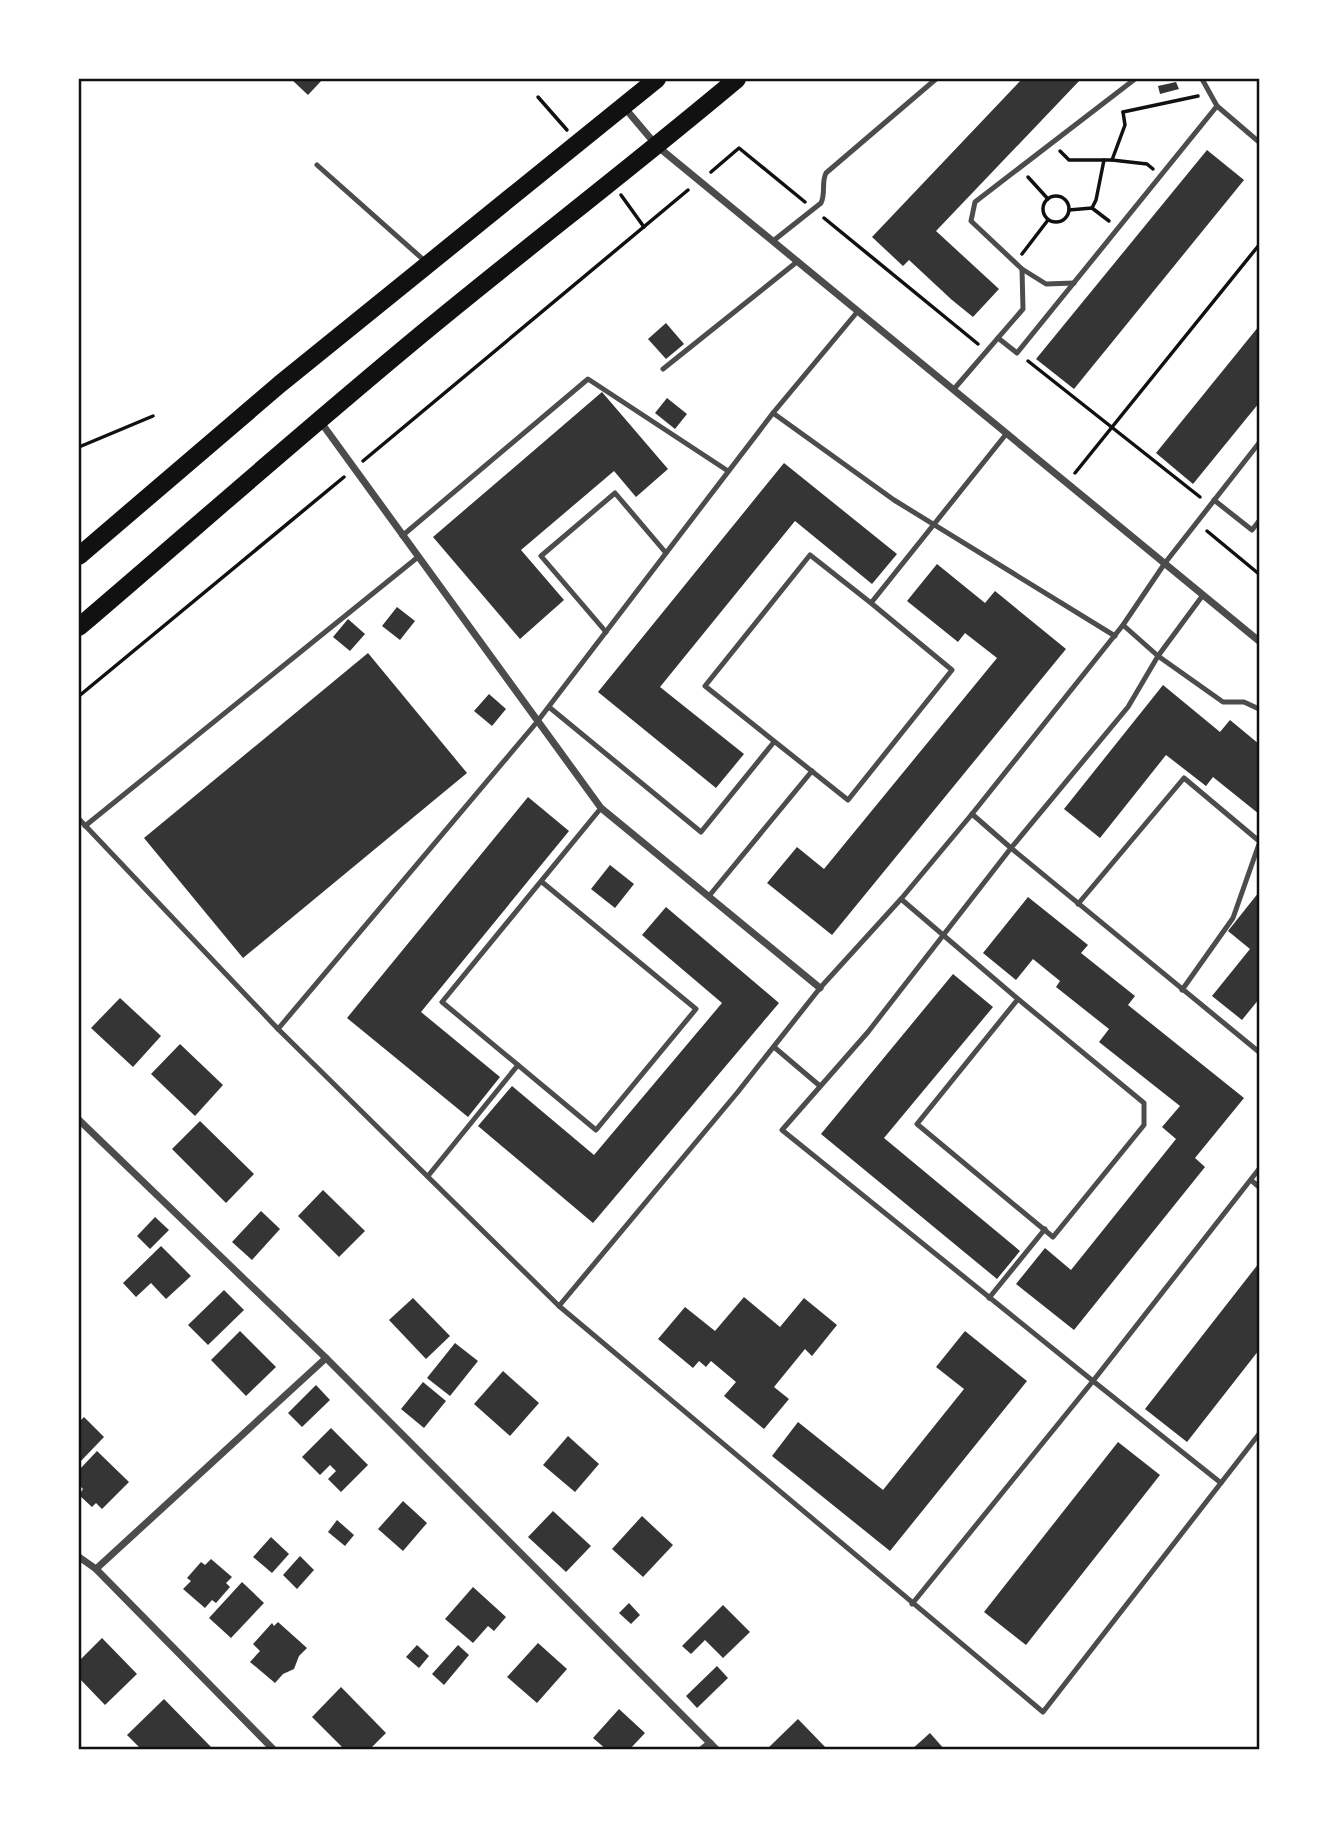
<svg xmlns="http://www.w3.org/2000/svg" width="1338" height="1829" font-family="Montserrat,sans-serif">
<style>
.building{fill:#353535}
.lines{fill:none;stroke-linecap:round;stroke-linejoin:round}
.path{stroke:#111;stroke-width:3.5}
.service{stroke:#4c4c4c;stroke-width:5}
.minor{stroke:#4c4c4c;stroke-width:7}
.primary{stroke:#111;stroke-width:18}
.neatline{fill:none;stroke:#111;stroke-width:2.5}
</style>
<rect width="100%" height="100%" fill="#fff"/>
<g class="building">
<polygon points="291,79 323,79 308,95"/>
<polygon points="1022,79 1081,79 936,231 999,289 973,317 952,300 909,260 903,266 872,237"/>
<polygon points="1176,82 1179,89 1160,94 1158,86"/>
<polygon points="1207,150 1244,180 1074,389 1036,359"/>
<polygon points="666,323 684,344 666,359 648,339"/>
<polygon points="1259,326 1259,403 1193,484 1156,453"/>
<polygon points="602,392 668,469 636,497 614,471 521,550 564,600 520,639 433,537"/>
<polygon points="667,398 687,414 675,429 655,413"/>
<polygon points="784,463 897,554 872,584 795,521 660,687 744,754 716,788 598,692"/>
<polygon points="937,564 985,603 995,591 1066,649 832,935 767,883 797,847 824,869 997,658 965,633 958,642 907,601"/>
<polygon points="397,607 415,621 400,640 382,626"/>
<polygon points="348,619 365,634 350,651 333,637"/>
<polygon points="368,653 467,773 243,958 144,838"/>
<polygon points="1163,685 1220,732 1230,720 1259,744 1259,814 1213,777 1206,786 1166,755 1100,838 1064,809"/>
<polygon points="489,694 506,709 492,726 474,711"/>
<polygon points="528,797 569,831 421,1012 500,1077 468,1117 347,1018"/>
<polygon points="610,865 634,884 615,908 591,889"/>
<polygon points="1259,892 1259,999 1242,1020 1212,996 1250,949 1228,931"/>
<polygon points="1028,897 1088,945 1081,953 1135,996 1128,1005 1244,1098 1195,1158 1205,1167 1074,1330 1016,1284 1045,1248 1071,1270 1176,1139 1162,1127 1180,1106 1099,1042 1109,1029 1056,987 1060,981 1033,959 1016,980 983,953"/>
<polygon points="666,907 779,1003 593,1223 478,1126 512,1086 594,1155 722,1003 642,935"/>
<polygon points="953,974 993,1007 884,1138 1020,1251 997,1279 821,1134"/>
<polygon points="120,998 161,1036 133,1067 91,1028"/>
<polygon points="180,1044 223,1085 195,1116 151,1074"/>
<polygon points="200,1121 254,1174 226,1203 172,1149"/>
<polygon points="323,1190 365,1231 339,1257 298,1216"/>
<polygon points="261,1211 280,1229 252,1260 232,1242"/>
<polygon points="155,1217 169,1230 150,1249 137,1236"/>
<polygon points="161,1246 191,1276 166,1299 151,1283 136,1297 123,1283"/>
<polygon points="1259,1263 1259,1350 1187,1442 1145,1409"/>
<polygon points="224,1290 244,1310 208,1345 188,1325"/>
<polygon points="744,1297 780,1327 804,1298 837,1325 812,1356 805,1349 774,1387 789,1399 764,1429 724,1396 736,1382 711,1361 706,1367 699,1361 693,1368 658,1339 685,1307 715,1331"/>
<polygon points="413,1298 450,1336 426,1359 389,1320"/>
<polygon points="240,1331 276,1367 246,1396 211,1360"/>
<polygon points="965,1331 1027,1381 890,1551 772,1456 798,1422 883,1490 964,1389 936,1367"/>
<polygon points="455,1343 478,1361 450,1396 427,1378"/>
<polygon points="503,1371 539,1403 510,1436 474,1404"/>
<polygon points="423,1382 446,1401 424,1428 401,1409"/>
<polygon points="316,1385 330,1400 302,1427 288,1413"/>
<polygon points="84,1417 104,1437 79,1463 79,1422"/>
<polygon points="331,1428 368,1465 341,1492 328,1479 336,1471 330,1465 320,1475 302,1457"/>
<polygon points="568,1436 599,1464 575,1492 543,1465"/>
<polygon points="1118,1442 1160,1475 1026,1645 984,1612"/>
<polygon points="97,1451 129,1482 102,1509 96,1503 92,1507 79,1495 83,1489 79,1485 79,1470"/>
<polygon points="403,1501 427,1523 403,1551 378,1529"/>
<polygon points="553,1511 591,1546 566,1572 528,1537"/>
<polygon points="642,1516 673,1545 643,1577 612,1549"/>
<polygon points="337,1520 354,1535 345,1546 328,1532"/>
<polygon points="271,1537 289,1554 272,1573 253,1557"/>
<polygon points="300,1556 314,1570 297,1589 283,1575"/>
<polygon points="211,1559 232,1577 226,1583 230,1587 216,1603 212,1600 205,1608 183,1589 191,1581 187,1578 201,1562 205,1565"/>
<polygon points="242,1582 264,1603 231,1638 209,1618"/>
<polygon points="473,1587 506,1617 494,1631 488,1626 473,1643 445,1619"/>
<polygon points="629,1603 640,1615 631,1624 619,1613"/>
<polygon points="723,1605 750,1632 723,1658 705,1640 691,1654 682,1646"/>
<polygon points="278,1622 307,1648 299,1656 294,1669 283,1674 275,1683 250,1662 260,1651 253,1644 272,1623 274,1626"/>
<polygon points="102,1638 137,1674 105,1705 79,1678 79,1661"/>
<polygon points="538,1643 567,1669 537,1703 507,1677"/>
<polygon points="417,1645 429,1656 419,1668 406,1657"/>
<polygon points="458,1645 469,1655 444,1685 432,1674"/>
<polygon points="717,1666 728,1678 697,1708 686,1696"/>
<polygon points="341,1687 386,1733 369,1750 345,1750 312,1717"/>
<polygon points="164,1699 212,1748 209,1750 142,1750 127,1735"/>
<polygon points="619,1709 645,1733 629,1750 607,1750 593,1738"/>
<polygon points="798,1719 828,1750 766,1750"/>
<polygon points="930,1733 945,1750 911,1750"/>
</g>
<g class="lines">
<g class="path">
<polyline points="538,97 567,130"/>
<polyline points="1123,112 1198,96"/>
<polyline points="1060,151 1069,160 1112,160 1125,125 1123,112"/>
<polyline points="1104,160 1096,200 1092,208 1109,221"/>
<polyline points="1112,160 1147,164 1153,169"/>
<polyline points="711,172 739,148 805,202"/>
<polyline points="1028,177 1048,199"/>
<polyline points="621,195 644,227"/>
<circle cx="1056" cy="209" r="13"/>
<polyline points="1069,210 1092,208"/>
<polyline points="824,218 978,344"/>
<polyline points="1022,254 1048,220"/>
<polyline points="1028,361 1200,497"/>
<polyline points="79,447 153,416"/>
<polyline points="363,461 688,190"/>
<polyline points="1075,473 1259,245"/>
<polyline points="1207,531 1259,574"/>
<polyline points="79,696 344,477"/>
</g>
<g class="service">
<polyline points="1202,79 1217,106 1259,142"/>
<polyline points="317,165 426,262"/>
<path d="M773 241 821 203C826 193 821 183 826 173L936 79"/>
<polyline points="1022,269 1046,284 1074,283"/>
<polyline points="998,338 1017,353 1217,106"/>
<polyline points="663,369 798,261"/>
<polyline points="954,389 1023,309 1022,269 971,221 975,202 1135,79"/>
<polyline points="773,413 858,311"/>
<polyline points="1214,500 1252,530 1259,521"/>
<polyline points="402,536 588,379 728,471"/>
<polyline points="871,603 952,670 848,800 705,686 810,555 871,603 1007,433"/>
<polyline points="1123,625 1158,656 1223,702 1244,702 1259,709"/>
<polyline points="606,632 541,556 615,493 666,553"/>
<polyline points="549,707 701,832 774,742"/>
<polyline points="972,814 1011,848 1128,707 1158,656 1203,595"/>
<polyline points="79,819 278,1029 559,1306 1043,1712 1259,1434"/>
<polyline points="85,826 418,557"/>
<polyline points="542,882 696,1009 596,1130 442,1002 601,808"/>
<polyline points="709,896 812,771"/>
<polyline points="901,899 1018,999 917,1124 1053,1237 1144,1125 1144,1103 1018,999"/>
<polyline points="1078,904 1184,778 1259,841"/>
<polyline points="1182,990 1233,918 1259,844"/>
<polyline points="278,1029 537,722 773,413 894,500 1115,636"/>
<polyline points="774,1047 820,1086"/>
<polyline points="428,1176 518,1065"/>
<polyline points="1251,1180 1259,1187"/>
<polyline points="989,1298 1045,1229"/>
<polyline points="559,1306 737,1093 820,988 901,899 972,814 1123,625 1165,563 1259,443"/>
<polyline points="1221,1483 1093,1381 1259,1169"/>
<polyline points="912,1604 1093,1381 782,1130 868,1032 1011,848 1259,1052"/>
</g>
<g class="minor">
<polyline points="624,107 657,146 1259,641"/>
<polyline points="320,421 601,808 820,988"/>
<polyline points="79,1120 326,1358 717,1750"/>
<polyline points="79,1557 96,1569 274,1750"/>
<polyline points="96,1569 326,1358"/>
<polyline points="701,1750 710,1743"/>
</g>
<g class="primary">
<polyline points="79,556 280,384 657,79"/>
<path d="M79 627C195 528 310 426 429 328 531 244 636 164 737 79"/>
</g>
</g>
<rect width="1338" height="1829" fill="none" stroke="#ffffff" stroke-width="161"/>
<rect x="80" y="80" width="1178" height="1668" class="neatline"/>
</svg>
